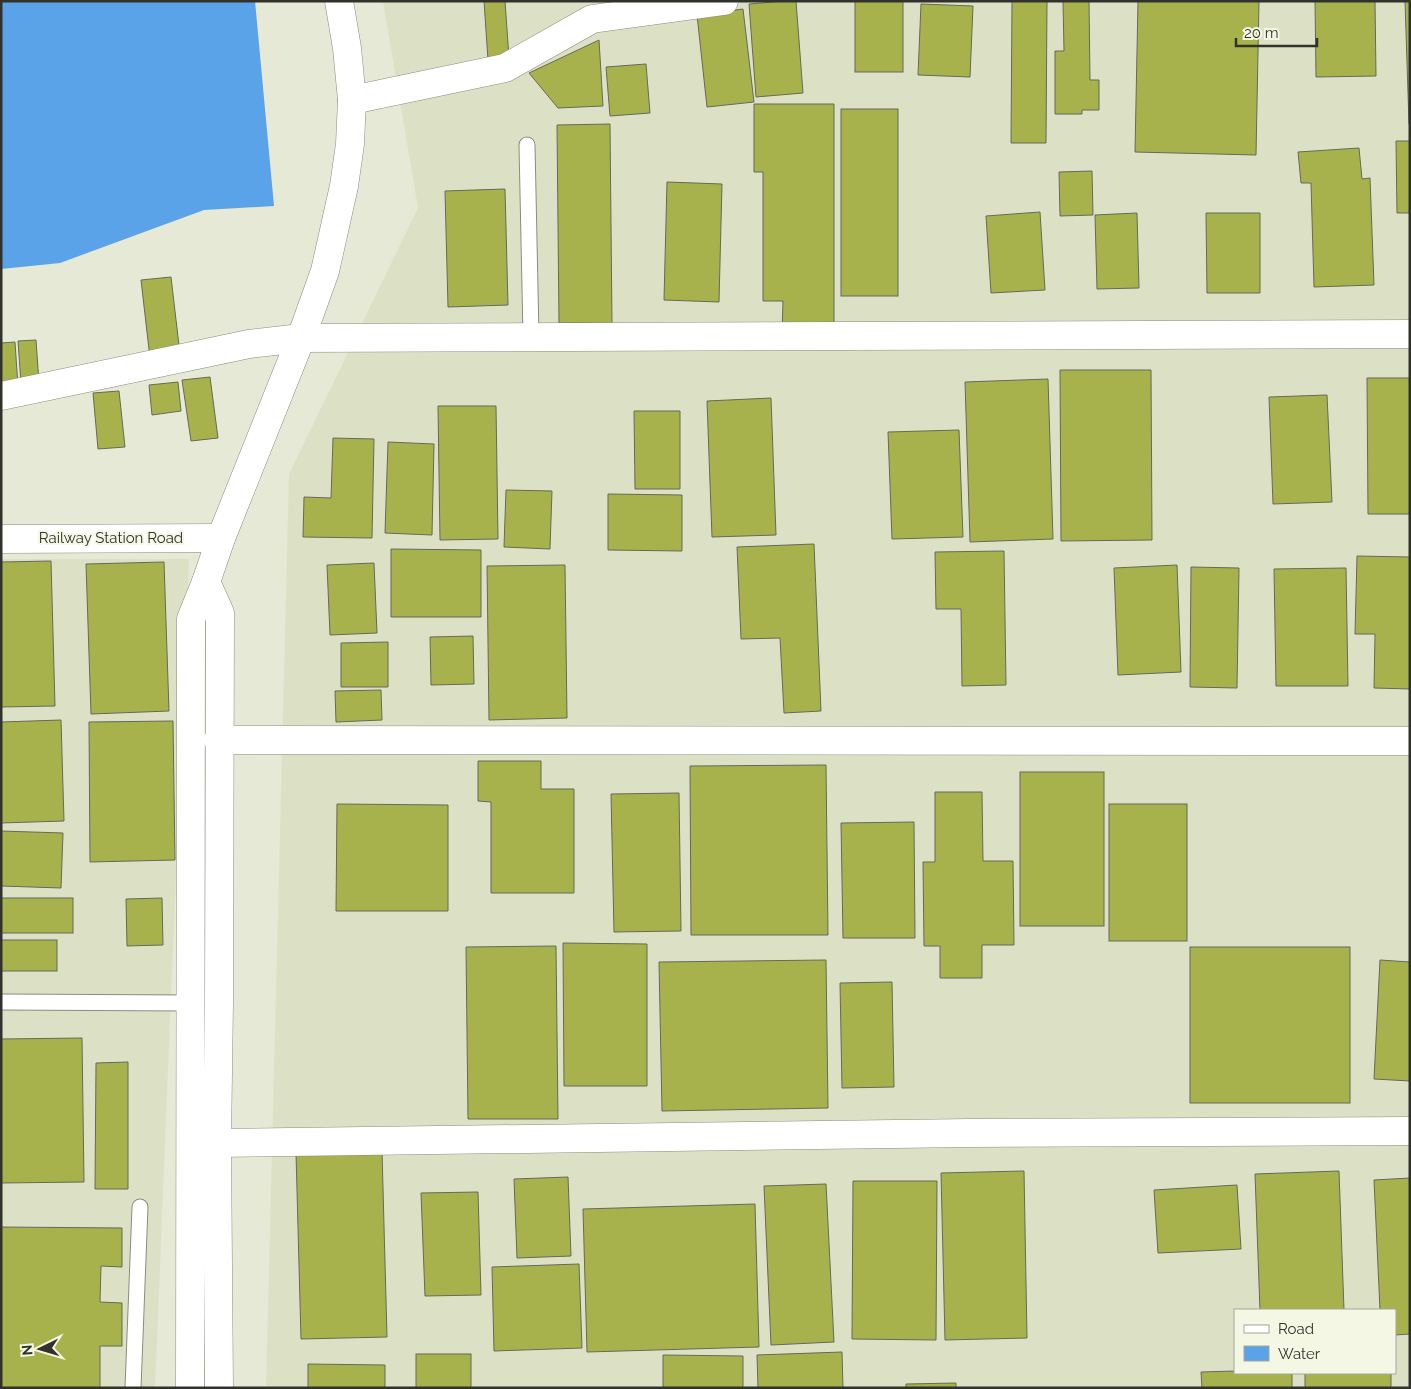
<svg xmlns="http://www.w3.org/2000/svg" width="1411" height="1389" font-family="Raleway,sans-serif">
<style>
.built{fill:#dce1c6;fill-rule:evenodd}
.water{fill:#5ba3e9}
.building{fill:#a7b24d;stroke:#676959}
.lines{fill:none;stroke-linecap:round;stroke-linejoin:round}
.service-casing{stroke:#8a8d7c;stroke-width:17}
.minor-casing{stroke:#8a8d7c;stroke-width:29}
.secondary-casing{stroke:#8a8d7c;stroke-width:29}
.service{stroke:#fff;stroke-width:15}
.minor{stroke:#fff;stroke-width:28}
.secondary{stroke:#fff;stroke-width:28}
.labels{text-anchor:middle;stroke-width:4;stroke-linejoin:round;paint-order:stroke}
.street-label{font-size:15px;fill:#31322b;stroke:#f3f7e3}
</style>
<rect width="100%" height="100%" fill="#e6e9d6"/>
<g class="built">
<path d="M383 1H1410V1388H266L289 474 418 208ZM1235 1310H1395V1373H1235Z"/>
<polygon points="1,559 189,559 155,1388 1,1388"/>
</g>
<polygon class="water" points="1,1 255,1 274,206 204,210 60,263 1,269"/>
<g class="building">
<polygon points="484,1 505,1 509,58 488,60"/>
<polygon points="785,1 796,1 803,93 756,97 749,4"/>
<rect x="855" y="1" width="48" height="71"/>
<polygon points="1012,1 1047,1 1046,143 1011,143"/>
<polygon points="1063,1 1089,1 1090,80 1099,80 1099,110 1082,110 1082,114 1055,114 1055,51 1064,51"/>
<polygon points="1138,1 1259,1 1256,155 1135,152"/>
<polygon points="1315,1 1375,1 1376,76 1316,77"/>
<polygon points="1405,1 1410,1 1410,124 1409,124"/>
<polygon points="921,4 973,6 970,77 918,75"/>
<polygon points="743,9 754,102 707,107 697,15"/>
<polygon points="599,40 603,106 558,108 529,73"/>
<polygon points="646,64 650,113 610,116 606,67"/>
<polygon points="754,104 834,104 834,334 782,333 783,301 763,301 763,172 754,172"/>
<rect x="841" y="109" width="57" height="187"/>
<polygon points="610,124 612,323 559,323 557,125"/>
<polygon points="1396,141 1410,141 1410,213 1397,213"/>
<polygon points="1359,148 1362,179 1370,178 1374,285 1314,287 1311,183 1301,183 1298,152"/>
<polygon points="1092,171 1093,215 1060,216 1059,172"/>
<polygon points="667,182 722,184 719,302 664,300"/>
<polygon points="505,189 508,305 448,307 445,191"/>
<polygon points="1040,212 1045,290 991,293 986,216"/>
<polygon points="1137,213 1139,288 1097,289 1095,215"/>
<polygon points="1206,213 1260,213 1260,293 1207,293"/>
<polygon points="171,277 180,354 150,358 141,280"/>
<polygon points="36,340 39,383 21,384 18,341"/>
<polygon points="15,342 18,387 1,388 1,343"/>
<polygon points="1060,370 1151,370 1152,540 1061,541"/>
<polygon points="210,377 218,438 191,441 182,380"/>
<polygon points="1367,378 1410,378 1410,514 1368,514"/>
<polygon points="1048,379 1053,539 970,542 965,382"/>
<polygon points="178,382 181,411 152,415 149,385"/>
<polygon points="119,391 125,447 98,449 93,393"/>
<polygon points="1327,395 1332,502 1273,504 1269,397"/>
<polygon points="771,398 776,535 712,537 707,401"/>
<polygon points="438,406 496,406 498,539 440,540"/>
<polygon points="634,411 680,411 680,489 635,489"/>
<polygon points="959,430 963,537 892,539 888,432"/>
<polygon points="333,438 374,439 372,538 303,537 304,497 331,498"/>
<polygon points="388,442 434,444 432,535 385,533"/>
<polygon points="506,490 552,491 550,549 504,547"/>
<polygon points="608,494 682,495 682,551 608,550"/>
<polygon points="814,544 821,711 784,713 780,638 741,639 737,547"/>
<polygon points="391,549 481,550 481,617 391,617"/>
<polygon points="1004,551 1006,685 962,686 961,609 936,609 935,552"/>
<polygon points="1357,556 1410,557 1410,689 1374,688 1375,634 1355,634"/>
<polygon points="51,561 55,706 1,707 1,562"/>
<polygon points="164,562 169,711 91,714 86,564"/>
<polygon points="374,563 377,633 330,635 327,565"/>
<polygon points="565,565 567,718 489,720 487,566"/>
<polygon points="1177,565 1181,672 1118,675 1114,568"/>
<polygon points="1191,567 1239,568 1237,688 1190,687"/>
<polygon points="1346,568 1348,686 1276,686 1274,569"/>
<polygon points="473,636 474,684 431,685 430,637"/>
<polygon points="388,642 388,687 341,687 341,643"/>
<polygon points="381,690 382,720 336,722 335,691"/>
<polygon points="61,720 64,821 1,823 1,722"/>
<polygon points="173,721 175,860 90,862 89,722"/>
<polygon points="478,761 541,761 541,789 574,789 574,893 491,893 491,802 478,801"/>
<polygon points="826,765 828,935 691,935 690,766"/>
<rect x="1020" y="772" width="84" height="154"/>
<polygon points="935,792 982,792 983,861 1013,861 1014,945 982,945 982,978 940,978 940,946 924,946 923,862 935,862"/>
<polygon points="679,793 681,931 614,932 611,794"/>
<polygon points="337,804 448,805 448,911 336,911"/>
<rect x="1109" y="804" width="78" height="137"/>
<polygon points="914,822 915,938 843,938 841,823"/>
<polygon points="1,831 63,833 61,888 1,886"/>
<rect x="1" y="898" width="72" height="35"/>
<polygon points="162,898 163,945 127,946 126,899"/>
<rect x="1" y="940" width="56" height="31"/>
<polygon points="563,943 647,944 647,1086 564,1086"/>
<polygon points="556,946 558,1119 468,1119 466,947"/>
<rect x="1190" y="947" width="160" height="156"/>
<polygon points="826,960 828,1108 662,1111 659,962"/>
<polygon points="1380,960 1410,962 1410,1081 1374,1079"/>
<polygon points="892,982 894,1087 842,1088 840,983"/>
<polygon points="82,1038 84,1182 1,1183 1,1039"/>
<polygon points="128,1062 128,1189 95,1189 96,1063"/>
<polygon points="382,1151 387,1337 301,1339 296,1153"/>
<polygon points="1024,1171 1027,1338 945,1340 941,1173"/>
<polygon points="1339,1171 1344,1310 1260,1310 1255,1174"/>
<polygon points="568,1177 571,1256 517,1258 514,1179"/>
<polygon points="1410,1178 1410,1334 1395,1335 1395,1310 1380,1310 1374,1180"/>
<polygon points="853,1181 937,1181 936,1340 852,1339"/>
<polygon points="826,1184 834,1342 771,1345 764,1186"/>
<polygon points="1237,1185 1241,1249 1158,1253 1154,1190"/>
<polygon points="478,1192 481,1295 425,1296 421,1193"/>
<polygon points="755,1204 759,1347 587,1352 583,1209"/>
<polygon points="1,1227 122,1228 122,1267 101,1266 100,1302 122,1303 122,1346 100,1346 100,1388 1,1388"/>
<polygon points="579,1264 582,1348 494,1351 492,1267"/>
<polygon points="842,1352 843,1388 758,1388 757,1355"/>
<rect x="416" y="1354" width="55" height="34"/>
<polygon points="663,1355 743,1356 743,1388 663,1388"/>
<polygon points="308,1364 385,1365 385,1388 308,1388"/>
<polygon points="1235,1371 1235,1373 1292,1373 1292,1388 1202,1388 1201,1372"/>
<rect x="1305" y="1373" width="86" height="15"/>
<polygon points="956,1383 956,1388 906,1388 906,1384"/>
</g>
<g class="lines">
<g class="service-casing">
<g id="service">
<polyline points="527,145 531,336"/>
<polyline points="1,1002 190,1003"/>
<polyline points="133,1388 140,1207"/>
</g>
</g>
<g class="minor-casing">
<g id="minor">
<polyline points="352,100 505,68 592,19 724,1"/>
<polyline points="1,396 249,344 301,338 1410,334"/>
<polyline points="1,539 221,538"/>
<polyline points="218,740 1410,741"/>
<polyline points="217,1143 970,1133 1410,1131"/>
</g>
</g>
<g class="secondary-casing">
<g id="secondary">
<polyline points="206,582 220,613 219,1003 217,1143 219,1388"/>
<polyline points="190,1388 191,619 206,582 221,538 301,338 325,271 344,186 350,144 352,100 347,48 339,1"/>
</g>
</g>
<use href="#service" class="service"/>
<use href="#minor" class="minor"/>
<use href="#secondary" class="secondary"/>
</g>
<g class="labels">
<g class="street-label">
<text x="111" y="543">Railway Station Road</text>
</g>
</g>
<rect width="1411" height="1389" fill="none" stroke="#31322b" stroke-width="5"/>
<rect x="1234" y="1309" width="162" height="65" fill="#f3f7e3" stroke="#a5a899"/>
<rect x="1244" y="1325" width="25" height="8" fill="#ffffff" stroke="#a5a899"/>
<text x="1278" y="1334" font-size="15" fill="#31322b">Road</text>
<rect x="1244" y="1346" width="25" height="15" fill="#5ba3e9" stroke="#a5a899"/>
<text x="1278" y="1359" font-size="15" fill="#31322b">Water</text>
<g transform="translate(40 1349) rotate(265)" stroke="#f3f7e3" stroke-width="4" paint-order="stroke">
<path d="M0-4L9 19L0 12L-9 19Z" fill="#31322b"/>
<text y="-8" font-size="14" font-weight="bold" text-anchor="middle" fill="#31322b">N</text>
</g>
<path d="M1236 38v8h81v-8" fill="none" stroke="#31322b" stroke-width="2.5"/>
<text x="1244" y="38" font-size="15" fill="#31322b" stroke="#f3f7e3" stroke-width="4" paint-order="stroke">20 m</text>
</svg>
